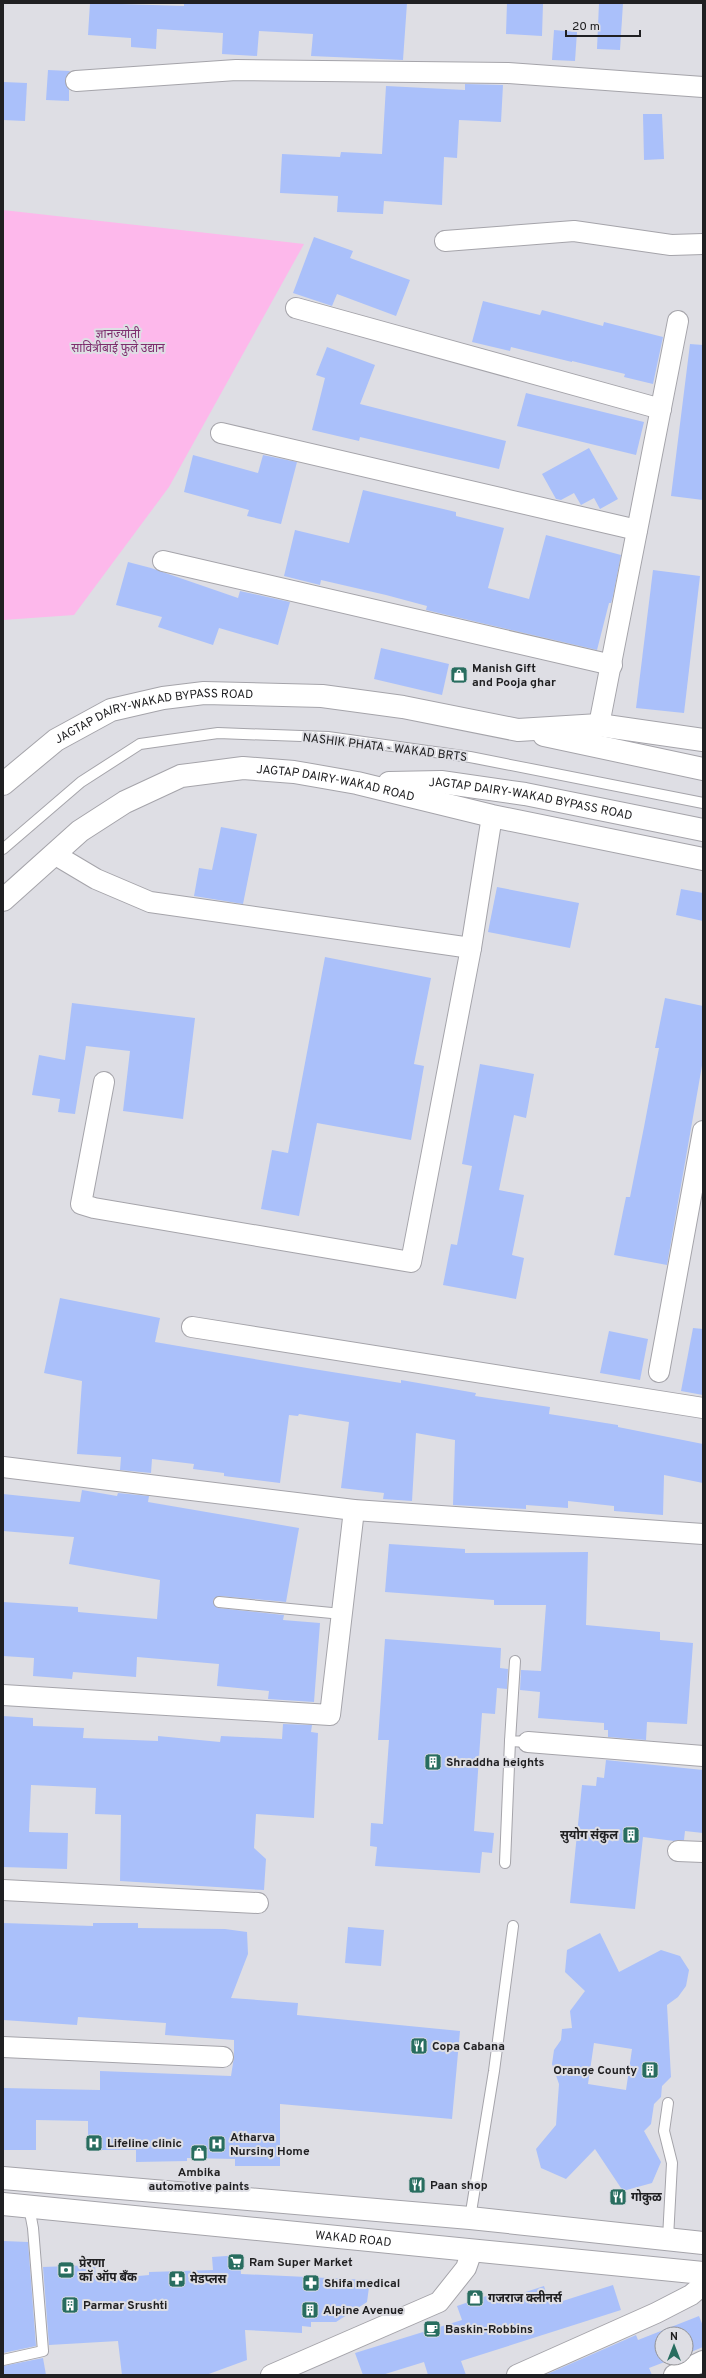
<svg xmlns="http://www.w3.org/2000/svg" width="706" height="2378" font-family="Overpass,'Noto Sans Devanagari',sans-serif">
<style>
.green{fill:#fdb8eb}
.building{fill:#aac0fa;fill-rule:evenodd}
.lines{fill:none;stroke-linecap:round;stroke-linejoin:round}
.lane-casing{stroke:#a5a4aa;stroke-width:12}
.street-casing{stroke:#a5a4aa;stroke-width:22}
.primary-casing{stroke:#a5a4aa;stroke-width:24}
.lane{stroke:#fff;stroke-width:10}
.street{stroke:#fff;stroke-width:20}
.primary{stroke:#fff;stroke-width:22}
.labels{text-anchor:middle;stroke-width:4;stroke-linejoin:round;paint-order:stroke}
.park-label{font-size:12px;fill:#7d2d6d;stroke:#dedee4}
.poi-label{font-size:12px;font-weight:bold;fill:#202022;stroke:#dedee4;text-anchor:start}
.street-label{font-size:12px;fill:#202022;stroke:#dedee4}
</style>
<rect width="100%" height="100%" fill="#dedee4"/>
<polygon class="green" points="3,210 304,244 169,487 74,615 3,620"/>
<g class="building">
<polygon points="90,3 184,6 184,3 407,3 403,60 311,56 313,34 259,31 257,56 222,54 223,33 157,29 156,49 131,47 131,38 88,35"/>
<polygon points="507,3 543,3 542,36 506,34"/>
<polygon points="599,3 623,3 620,50 597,49"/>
<polygon points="554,30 577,32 575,61 552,60"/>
<polygon points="48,70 70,71 65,81 69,90 69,101 46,100"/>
<polygon points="3,82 27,83 25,121 3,120"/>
<polygon points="465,84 503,85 501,122 459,120 457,158 444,157 442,205 384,201 383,214 337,212 338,196 280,193 282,154 340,157 341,152 382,154 386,86 465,90"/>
<polygon points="643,114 662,114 664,159 644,160"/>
<polygon points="314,237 353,251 350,258 410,280 396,316 337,294 332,306 293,293"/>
<polygon points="483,301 540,315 542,310 603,326 604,322 663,337 653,384 624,377 625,374 572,361 572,362 511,347 510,351 472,342"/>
<polygon points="690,344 703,345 703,500 671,496"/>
<polygon points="327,347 375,365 360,404 506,441 499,469 360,437 359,441 312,430 325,378 316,375"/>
<polygon points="526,393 644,422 636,455 517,426"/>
<polygon points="589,448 618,499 600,509 594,498 581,505 574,493 561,500 556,499 542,474"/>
<polygon points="193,455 258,473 263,455 297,462 281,524 247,516 249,510 184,492"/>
<polygon points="363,490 456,512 456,516 504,528 488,588 529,599 546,535 621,555 613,596 611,603 609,603 597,650 426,610 427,606 386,595 321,580 320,585 284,576 295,530 349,543"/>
<polygon points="128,562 151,568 238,598 240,591 290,602 278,645 219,628 213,645 158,627 162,617 116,605"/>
<polygon points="653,570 700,576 684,713 636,708"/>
<polygon points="381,648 449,664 442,695 374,679"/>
<polygon points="221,827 257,834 243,904 194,896 199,868 212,870"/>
<polygon points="497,887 579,903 570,948 488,932"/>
<polygon points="681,889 703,893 703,921 676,915"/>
<polygon points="325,957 431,978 414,1064 424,1066 411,1140 317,1123 299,1216 261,1209 272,1150 288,1153"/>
<polygon points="665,998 703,1006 703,1060 667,1265 614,1255 626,1197 630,1197 644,1127 659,1048 655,1048"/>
<polygon points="72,1003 195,1018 183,1119 123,1111 130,1051 86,1046 75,1114 58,1112 60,1099 32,1095 39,1055 65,1060"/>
<polygon points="480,1064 534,1074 526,1118 514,1115 499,1190 524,1195 512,1255 524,1258 516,1299 443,1285 451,1244 457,1245 472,1166 462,1164"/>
<polygon points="60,1298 160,1318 155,1342 307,1368 401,1383 401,1380 476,1393 475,1396 550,1407 549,1414 618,1425 618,1427 703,1444 703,1483 664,1475 663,1515 614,1511 614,1506 568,1501 568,1508 526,1505 526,1509 453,1505 455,1440 416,1433 412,1501 383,1499 384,1493 341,1488 349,1422 299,1414 298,1416 289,1415 280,1483 224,1476 224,1473 193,1469 194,1464 152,1459 151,1473 120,1470 121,1457 77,1454 82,1381 44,1373"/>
<polygon points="693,1328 703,1329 703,1395 681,1391"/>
<polygon points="609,1331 648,1339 640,1380 600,1373"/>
<polygon points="82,1490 117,1496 118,1493 149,1496 148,1502 299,1528 286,1602 220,1596 214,1598 213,1602 218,1608 284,1615 283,1620 320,1623 314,1702 268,1699 269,1691 217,1686 219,1664 137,1657 136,1677 73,1672 72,1679 33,1676 34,1658 3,1656 3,1602 78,1607 78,1612 157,1619 160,1580 69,1564 74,1537 3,1531 3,1494 80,1502"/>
<polygon points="389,1544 465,1549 465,1553 588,1552 586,1625 660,1632 660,1640 693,1643 687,1724 647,1722 646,1740 608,1737 608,1730 604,1730 604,1723 538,1718 540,1692 520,1690 521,1670 541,1671 546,1605 494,1605 494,1600 385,1592"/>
<polygon points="385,1639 501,1648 500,1668 508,1669 507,1689 497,1688 495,1714 482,1713 474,1831 494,1833 492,1853 482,1852 480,1873 375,1866 377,1847 370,1846 371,1823 383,1824 389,1740 378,1740"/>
<polygon points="3,1716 33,1718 33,1726 84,1728 83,1738 158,1741 158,1736 220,1742 221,1736 282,1739 283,1724 312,1725 311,1732 318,1733 314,1818 256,1814 254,1848 266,1859 264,1890 120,1881 121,1815 95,1814 96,1788 31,1785 29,1832 68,1833 67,1869 3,1867"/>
<polygon points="606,1760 703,1770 703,1833 685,1831 684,1840 674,1841 643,1837 635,1909 570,1903 582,1785 596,1786 597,1777 604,1778"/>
<polygon points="3,1923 93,1926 93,1923 138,1923 138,1928 225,1929 247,1932 248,1954 231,1998 298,2003 297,2015 460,2031 452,2119 280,2104 280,2166 235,2166 235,2159 187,2158 187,2161 136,2162 136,2150 88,2150 88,2121 36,2120 36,2150 3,2150 3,2088 100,2090 100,2071 231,2076 234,2057 234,2040 165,2035 166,2023 78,2017 77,2025 3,2020"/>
<polygon points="348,1927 384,1930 381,1966 345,1963"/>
<path d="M600 1933 619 1972 661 1950 680 1956 689 1970 686 1986 678 1997 667 2005 671 2077 662 2086 661 2097 654 2104 651 2124 644 2131 661 2162 652 2183 623 2191 595 2149 566 2179 541 2168 536 2149 556 2125 559 2084 552 2064 554 2050 561 2040 562 2029 572 2028 570 2011 585 1991 565 1972 567 1950ZM594 2043 632 2049 626 2090 588 2084Z"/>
<polygon points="3,2241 28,2242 36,2346 3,2353"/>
<polygon points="240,2255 241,2274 370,2280 367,2302 336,2322 311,2322 311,2327 302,2326 302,2333 245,2330 247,2360 206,2375 122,2375 118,2341 49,2345 43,2267 95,2265 96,2280 149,2275 149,2272 213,2270 212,2257"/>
<polygon points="613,2285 621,2310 461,2361 466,2375 428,2375 424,2362 382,2375 363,2375 355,2353 462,2320 457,2306 498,2292 501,2300 544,2286 550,2305"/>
<polygon points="699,2316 703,2326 703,2347 686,2354 686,2334 662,2334 662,2358 675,2358 649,2368 652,2375 545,2375 636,2335 638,2340"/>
<polygon points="43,2358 46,2375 3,2375 3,2366"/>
</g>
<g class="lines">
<g class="lane-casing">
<g id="lane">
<polyline points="3,849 81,782 140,744 218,733 328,737 470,757 703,803"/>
<polyline points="219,1602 342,1614"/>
<polyline points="515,1661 510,1741 528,1742"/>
<polyline points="505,1863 510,1741"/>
<polyline points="668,2103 664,2131 672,2163 668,2238"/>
<polyline points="470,2218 494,2071 513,1926"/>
<polyline points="3,2360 43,2351 33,2228 29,2207"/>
</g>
</g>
<g class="street-casing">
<g id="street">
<polyline points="76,81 236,70 508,73 703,87"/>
<polyline points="445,241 574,231 671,245 703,244"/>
<polyline points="296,308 661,409"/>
<polyline points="221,433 637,530"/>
<polyline points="163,561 612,665"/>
<polyline points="599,725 678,321"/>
<polyline points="54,854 96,879 150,902 471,948"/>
<polyline points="104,1082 81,1204 94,1208 411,1262 471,948 492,816"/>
<polyline points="192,1327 703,1408"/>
<polyline points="659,1372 703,1131"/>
<polyline points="3,1467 354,1510 703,1534"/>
<polyline points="3,1695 330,1715 354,1510"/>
<polyline points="528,1742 703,1756"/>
<polyline points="678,1851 703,1852"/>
<polyline points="3,1890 258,1903"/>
<polyline points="3,2047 223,2057"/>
<polyline points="271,2375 439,2302 466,2268 472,2251"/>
<polyline points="517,2375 656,2313 691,2295 703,2285"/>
<polyline points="674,2375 703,2361"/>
</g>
</g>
<g class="primary-casing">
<g id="primary">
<polyline points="544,735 703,769"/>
<path id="s1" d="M389 783 441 782 525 794 703 830"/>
<path id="s2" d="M3 784 56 740 111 710 163 698 204 693 322 696 403 707 518 730 599 725 703 740"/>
<path id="s3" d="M3 900 80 831 125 802 181 776 243 768 294 772 357 783 492 816 703 859"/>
<polyline points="3,2178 470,2218 703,2243"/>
<path id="s4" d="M3 2204 703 2273"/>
</g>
</g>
<use href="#lane" class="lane"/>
<use href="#street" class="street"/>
<use href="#primary" class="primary"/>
</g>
<defs>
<g id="shop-square" transform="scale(0.9)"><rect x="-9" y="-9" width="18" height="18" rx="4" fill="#286d5f" stroke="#dedee4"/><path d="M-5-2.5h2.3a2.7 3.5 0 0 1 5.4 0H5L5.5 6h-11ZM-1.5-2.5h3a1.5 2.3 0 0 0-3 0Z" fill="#fff"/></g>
<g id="building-square" transform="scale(0.9)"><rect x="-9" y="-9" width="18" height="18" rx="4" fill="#286d5f" stroke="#dedee4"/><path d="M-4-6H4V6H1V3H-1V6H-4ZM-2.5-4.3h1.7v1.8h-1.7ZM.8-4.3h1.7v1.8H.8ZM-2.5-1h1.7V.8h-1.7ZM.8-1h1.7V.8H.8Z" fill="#fff"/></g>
<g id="restaurant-square" transform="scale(0.9)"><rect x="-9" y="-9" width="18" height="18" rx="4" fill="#286d5f" stroke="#dedee4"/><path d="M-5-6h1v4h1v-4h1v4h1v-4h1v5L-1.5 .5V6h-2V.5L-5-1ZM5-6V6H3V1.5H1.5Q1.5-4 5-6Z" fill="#fff"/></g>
<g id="hospital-square" transform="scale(0.9)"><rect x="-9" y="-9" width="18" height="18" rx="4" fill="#286d5f" stroke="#dedee4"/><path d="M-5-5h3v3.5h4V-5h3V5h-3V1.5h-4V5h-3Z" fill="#fff"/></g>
<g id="supermarket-square" transform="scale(0.9)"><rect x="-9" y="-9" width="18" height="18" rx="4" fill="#286d5f" stroke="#dedee4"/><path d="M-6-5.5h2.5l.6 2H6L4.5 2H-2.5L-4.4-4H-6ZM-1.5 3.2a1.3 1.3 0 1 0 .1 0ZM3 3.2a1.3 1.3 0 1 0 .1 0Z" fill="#fff"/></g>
<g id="bank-square" transform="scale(0.9)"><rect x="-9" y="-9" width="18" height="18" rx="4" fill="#286d5f" stroke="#dedee4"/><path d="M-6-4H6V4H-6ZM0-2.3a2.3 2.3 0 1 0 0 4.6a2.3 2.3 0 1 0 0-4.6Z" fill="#fff"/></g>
<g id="pharmacy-square" transform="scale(0.9)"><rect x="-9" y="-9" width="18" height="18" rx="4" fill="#286d5f" stroke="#dedee4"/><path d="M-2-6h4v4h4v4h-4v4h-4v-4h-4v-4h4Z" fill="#fff"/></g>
<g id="cafe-square" transform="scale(0.9)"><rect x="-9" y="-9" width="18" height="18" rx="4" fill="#286d5f" stroke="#dedee4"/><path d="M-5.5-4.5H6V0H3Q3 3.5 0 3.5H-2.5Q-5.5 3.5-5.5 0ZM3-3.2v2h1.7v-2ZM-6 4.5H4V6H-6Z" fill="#fff"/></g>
</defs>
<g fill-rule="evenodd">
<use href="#shop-square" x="459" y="675"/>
<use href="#building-square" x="433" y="1762"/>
<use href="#building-square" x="631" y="1835"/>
<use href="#restaurant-square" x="419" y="2046"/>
<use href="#building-square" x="650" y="2070"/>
<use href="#hospital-square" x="94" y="2143"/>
<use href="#hospital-square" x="217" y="2144"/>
<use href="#shop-square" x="199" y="2153"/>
<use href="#restaurant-square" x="417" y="2185"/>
<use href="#restaurant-square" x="618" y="2197"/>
<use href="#supermarket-square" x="236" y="2262"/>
<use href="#bank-square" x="66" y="2270"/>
<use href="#pharmacy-square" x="177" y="2279"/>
<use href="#pharmacy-square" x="311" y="2283"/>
<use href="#shop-square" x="475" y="2298"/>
<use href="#building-square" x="70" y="2305"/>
<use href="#building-square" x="310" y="2310"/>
<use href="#cafe-square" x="432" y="2329"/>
</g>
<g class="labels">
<g class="park-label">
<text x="118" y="338">ज्ञानज्योती<tspan x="118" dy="14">सावित्रीबाई फुले उद्यान</tspan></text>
</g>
<g class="poi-label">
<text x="472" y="672">Manish Gift<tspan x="472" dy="14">and Pooja ghar</tspan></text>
<text x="446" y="1766">Shraddha heights</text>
<text x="618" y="1839" text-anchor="end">सुयोग संकुल</text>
<text x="432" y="2050">Copa Cabana</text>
<text x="637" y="2074" text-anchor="end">Orange County</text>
<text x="230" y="2141">Atharva<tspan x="230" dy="14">Nursing Home</tspan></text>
<text x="107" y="2147">Lifeline clinic</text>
<text x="199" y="2176" text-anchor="middle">Ambika<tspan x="199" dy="14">automotive paints</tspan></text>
<text x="430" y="2189">Paan shop</text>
<text x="631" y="2201">गोकुळ</text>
<text x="249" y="2266">Ram Super Market</text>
<text x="79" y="2267">प्रेरणा<tspan x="79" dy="14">कॉ ऑप बँक</tspan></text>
<text x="190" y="2283">मेडप्लस</text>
<text x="324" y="2287">Shifa medical</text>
<text x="488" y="2302">गजराज क्लीनर्स</text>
<text x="83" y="2309">Parmar Srushti</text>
<text x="323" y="2314">Alpine Avenue</text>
<text x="445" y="2333">Baskin-Robbins</text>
</g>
<g class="street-label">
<text dy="4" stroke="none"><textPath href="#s2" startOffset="172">JAGTAP DAIRY-WAKAD BYPASS ROAD</textPath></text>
<text transform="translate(385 747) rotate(7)" y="4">NASHIK PHATA - WAKAD BRTS</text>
<text dy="4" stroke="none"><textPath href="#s3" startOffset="375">JAGTAP DAIRY-WAKAD ROAD</textPath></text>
<text dy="4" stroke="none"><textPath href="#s1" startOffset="143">JAGTAP DAIRY-WAKAD BYPASS ROAD</textPath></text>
<text dy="4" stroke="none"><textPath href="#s4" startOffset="352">WAKAD ROAD</textPath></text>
</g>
</g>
<rect width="706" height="2378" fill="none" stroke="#202022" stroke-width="8"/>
<g transform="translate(674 2346)"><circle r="19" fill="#dedee4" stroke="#929296"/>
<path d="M0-3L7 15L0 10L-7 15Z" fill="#286d5f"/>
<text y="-6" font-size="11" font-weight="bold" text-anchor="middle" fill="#202022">N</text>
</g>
<path d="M566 30v6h74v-6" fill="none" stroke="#202022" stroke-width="2"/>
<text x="572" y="30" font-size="12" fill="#202022" stroke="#dedee4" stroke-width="3" paint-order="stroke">20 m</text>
</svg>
